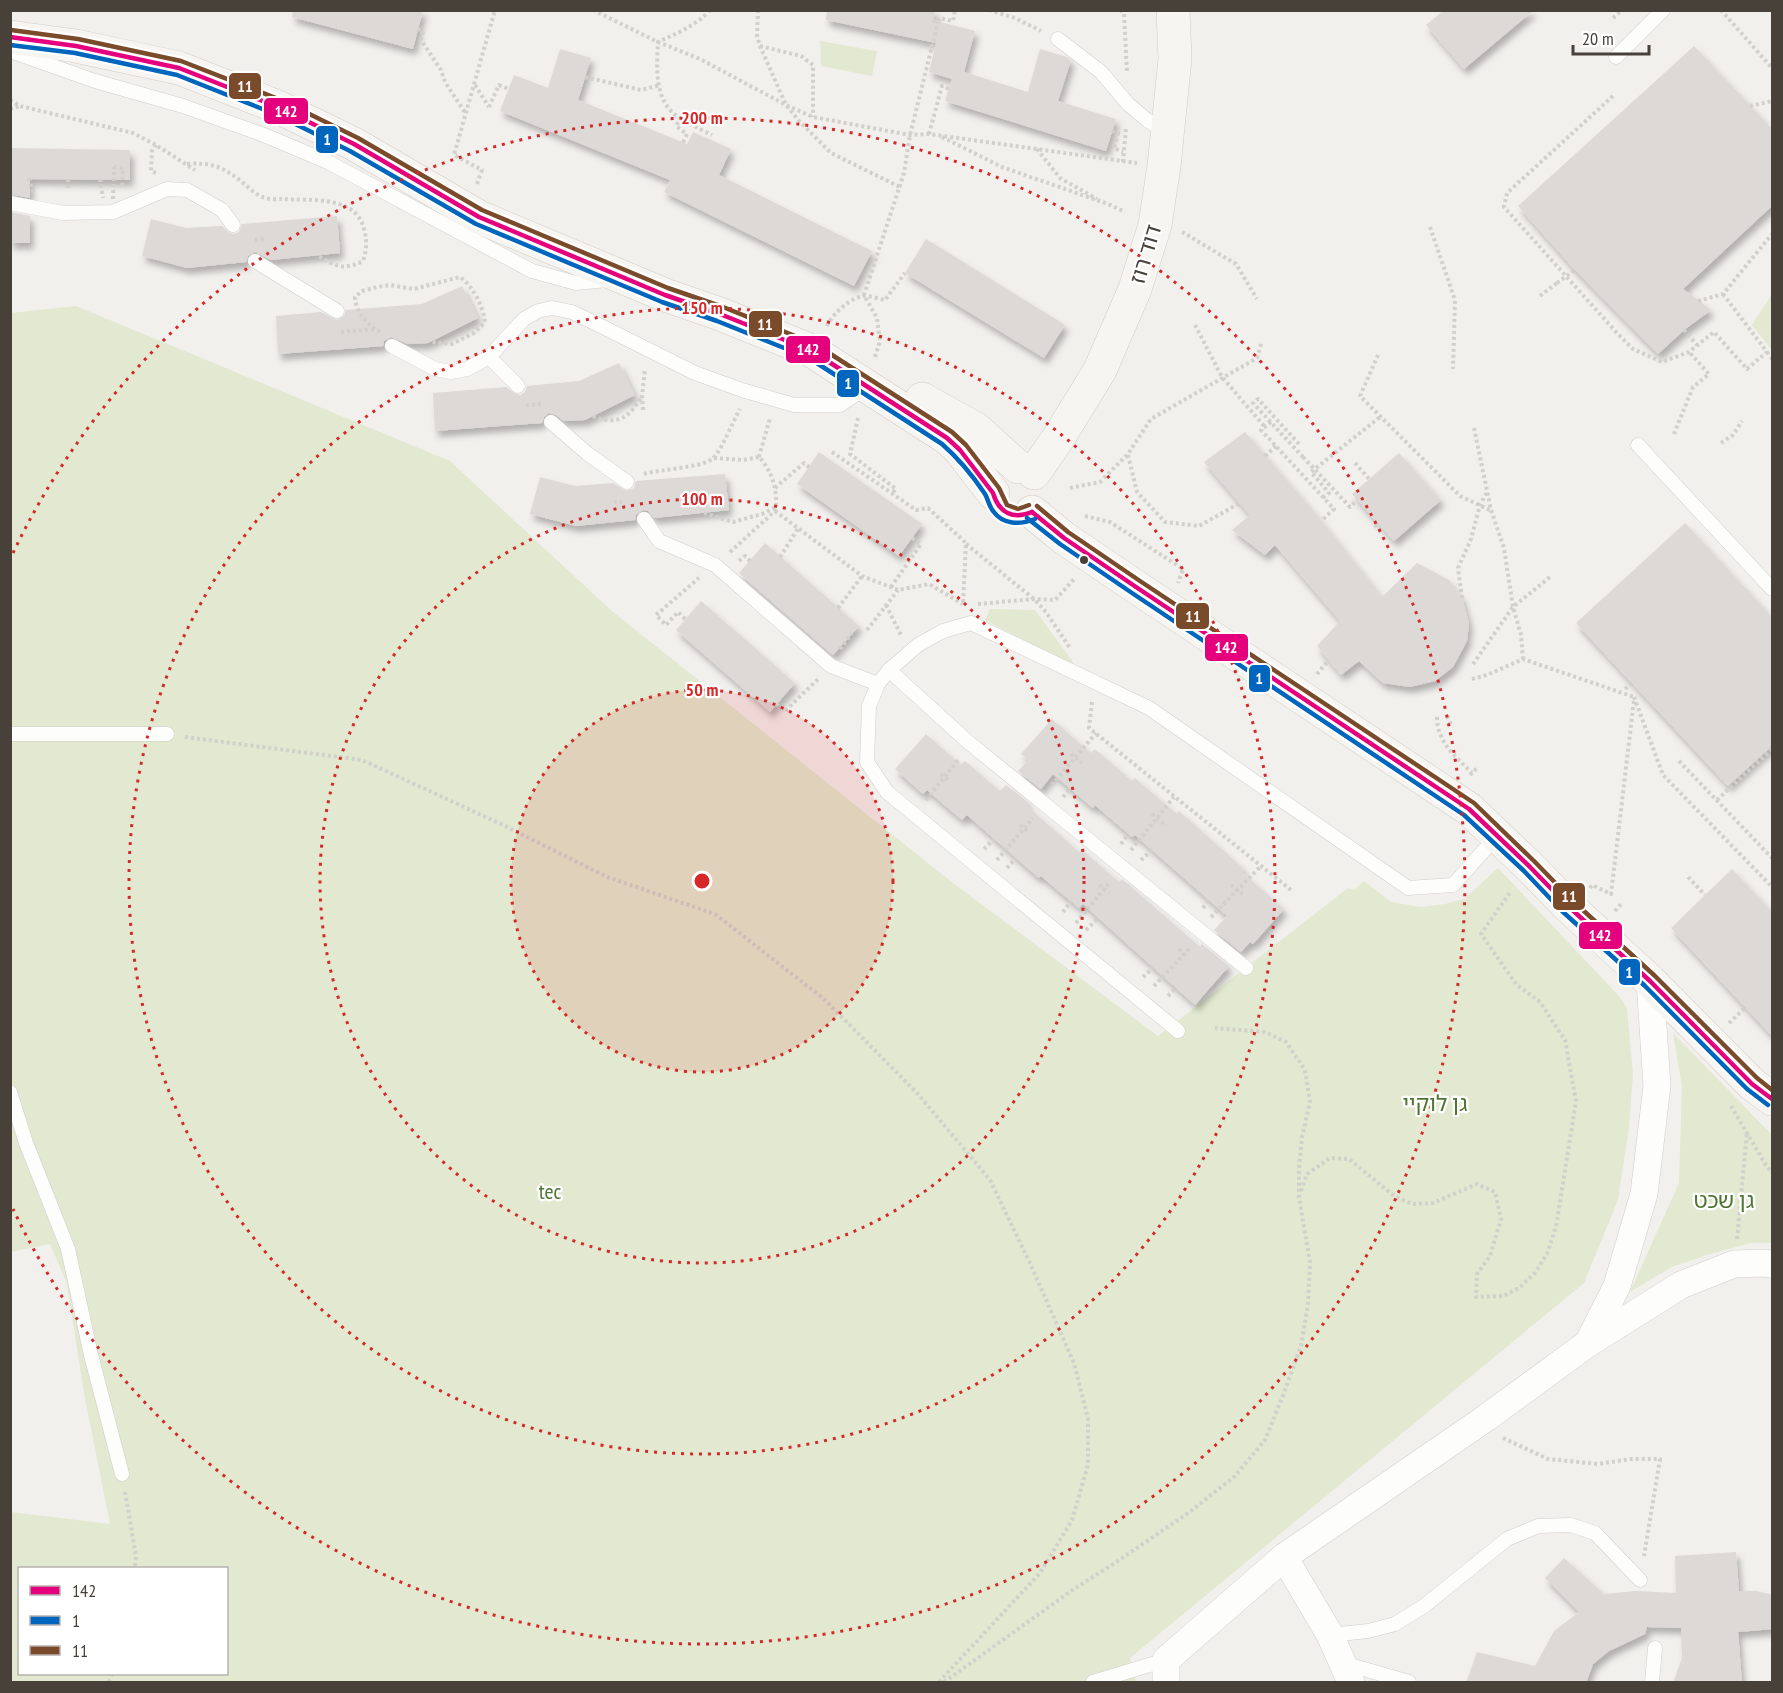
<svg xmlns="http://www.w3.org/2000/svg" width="1783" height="1693" font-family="'PT Sans Narrow','Noto Sans Hebrew',sans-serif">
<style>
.green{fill:#e2e9d0;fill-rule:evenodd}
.building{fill:#dcd9d6;filter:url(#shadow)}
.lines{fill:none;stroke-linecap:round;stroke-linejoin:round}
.lane-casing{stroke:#d0cecb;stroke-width:15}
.street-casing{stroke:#d0cecb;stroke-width:28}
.secondary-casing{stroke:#d0ccc5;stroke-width:34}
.path{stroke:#d2d0cb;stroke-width:4;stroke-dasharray:3 3;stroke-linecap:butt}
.lane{stroke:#fdfdfc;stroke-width:14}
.street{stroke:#fdfdfc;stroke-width:27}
.secondary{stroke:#f6f5f1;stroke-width:33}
.path-bridge{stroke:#d2d0cb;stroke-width:4;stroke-dasharray:3 3;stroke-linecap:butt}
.bus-1-casing{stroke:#fff;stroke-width:9}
.bus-2-casing{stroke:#fff;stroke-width:9}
.bus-3-casing{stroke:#fff;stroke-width:9}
.bus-1{stroke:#e5007d;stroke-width:4.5}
.bus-2{stroke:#0065bd;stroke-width:4.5}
.bus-3{stroke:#7a4b2a;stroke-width:4.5}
.ring{fill:none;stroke:#d62828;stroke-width:3;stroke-dasharray:3 6}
.bus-dot{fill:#48413a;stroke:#fff;stroke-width:2}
.labels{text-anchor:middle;stroke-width:4.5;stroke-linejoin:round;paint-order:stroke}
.street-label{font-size:22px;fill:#48413a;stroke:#fff}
.park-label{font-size:22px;fill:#507532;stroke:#fff}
.centre{fill:#d62828;stroke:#fff;stroke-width:3}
.ring-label{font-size:18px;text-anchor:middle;font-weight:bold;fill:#d62828;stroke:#fff;stroke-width:4.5;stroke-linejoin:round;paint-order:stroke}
.line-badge{stroke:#fff;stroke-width:2}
.badge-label{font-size:16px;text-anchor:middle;font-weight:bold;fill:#fff}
</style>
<defs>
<filter id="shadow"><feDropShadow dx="3.5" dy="6" stdDeviation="3" flood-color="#0004"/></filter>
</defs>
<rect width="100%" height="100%" fill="#f2f0ed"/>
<g class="green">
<polygon points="820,41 877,51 872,76 821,66"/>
<polygon points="1772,294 1772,350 1752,325"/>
<path d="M76 306 450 461 613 612 953 883 1158 1036 1348 888 1354 890 1364 881 1391 902 1421 907 1445 904 1464 899 1498 868 1619 996 1627 1008 1633 1074 1629 1127 1618 1200 1584 1283 1130 1658 1136 1682H11V1512L110 1524 84 1393 67 1284 50 1244 11 1252 10 313ZM20 1568H226V1674H20Z"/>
<polygon points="990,609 1035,610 1078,669 985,620"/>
<polygon points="1673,1033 1772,1135 1772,1243 1751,1243 1710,1254 1672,1267 1630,1292 1679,1183 1682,1087"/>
</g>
<g class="building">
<polygon points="293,10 423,10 413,49 292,17"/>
<polygon points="827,10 936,10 933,20 975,31 964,72 1028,92 1040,49 1067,57 1071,60 1058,101 1116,119 1106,151 945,101 952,79 929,72 936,43 826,20"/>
<polygon points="1444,10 1534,10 1464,69 1426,25"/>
<polygon points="1694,46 1773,130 1773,205 1683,289 1711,310 1684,330 1658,354 1575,270 1518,206"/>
<polygon points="560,49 591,58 578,100 687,144 693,132 731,149 719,175 872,251 854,286 664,192 670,180 500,111 514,75 548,88"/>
<polygon points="10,148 130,150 130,180 30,179 30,198 10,194"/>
<polygon points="10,212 30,216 30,243 10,243"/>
<polygon points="337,216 340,253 271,260 255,252 248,256 246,262 187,268 142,256 151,219 186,228 222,226 229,233 233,234 239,232 242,224"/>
<polygon points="926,239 1065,325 1044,358 905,273"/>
<polygon points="462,286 478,318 428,343 408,344 391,337 384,341 383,346 278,354 276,316 321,312 337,320 344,316 346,310 422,304"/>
<polygon points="619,363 635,395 585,420 564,421 556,415 549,413 544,417 542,423 435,431 433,393 506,387 515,394 520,395 525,392 527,386 579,381"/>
<polygon points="1245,432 1311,508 1382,597 1417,563 1449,580 1462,598 1469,623 1467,641 1453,667 1435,681 1410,687 1383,683 1359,661 1341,675 1317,646 1340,621 1275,545 1265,555 1232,530 1250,515 1204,462"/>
<polygon points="819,452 922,524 899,556 797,484"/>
<polygon points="1399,453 1441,500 1394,541 1352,494"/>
<polygon points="725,474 729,510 654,518 648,511 643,510 636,515 635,520 576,526 530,514 540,477 575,486 613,483 627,491 634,488 636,481"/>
<polygon points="1685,523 1773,618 1773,745 1728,786 1576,623"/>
<polygon points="765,543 859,626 833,655 739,573"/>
<polygon points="701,601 795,683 770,712 676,630"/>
<polygon points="1052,719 1091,753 1095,749 1132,781 1135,778 1177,814 1179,811 1244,869 1242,872 1284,909 1253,944 1250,942 1241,952 1214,930 1227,916 1135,835 1132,837 1095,805 1093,808 1053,774 1041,789 1018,771 1028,760 1021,754"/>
<polygon points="926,734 961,765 965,761 1000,791 1006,785 1029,803 1026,805 1079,852 1081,849 1119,882 1122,879 1200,947 1202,944 1229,966 1195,1005 1083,904 1079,908 1041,876 1039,878 967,815 962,820 927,790 923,794 895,769"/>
<polygon points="1732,869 1773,913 1773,1037 1671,928"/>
<polygon points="1736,1552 1739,1591 1757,1591 1773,1595 1773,1629 1738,1632 1742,1683 1673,1683 1682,1658 1681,1628 1647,1627 1645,1634 1609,1651 1593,1664 1586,1683 1466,1683 1477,1652 1535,1666 1554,1631 1579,1612 1545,1578 1564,1558 1604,1594 1636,1591 1676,1593 1675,1556"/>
</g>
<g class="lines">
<g class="lane-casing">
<g id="lane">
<polyline points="1058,39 1101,72 1128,104 1147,120 1166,132"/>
<polyline points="10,51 95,81 183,106 264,135 328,162 532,271 576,283 608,280"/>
<polyline points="1616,57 1663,10"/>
<polyline points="10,203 63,213 113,212 167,189 187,190 222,210 233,225"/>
<polyline points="255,261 337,311"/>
<polyline points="392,346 435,369 451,372 467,369 489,357 524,319 538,311 552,308 572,312 597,324 695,373 742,390 794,405 840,405 867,387"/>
<polyline points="489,357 518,386"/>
<polyline points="551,422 588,454 627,482"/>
<polyline points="1638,445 1772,589"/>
<polyline points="644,519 659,541 715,565 831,666 878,684"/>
<polyline points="889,670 967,741 1246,968"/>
<polyline points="10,734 167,734"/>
<polyline points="1178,1031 887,792 867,762 869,706 878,684 889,670 918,645 943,631 971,623 1149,708 1408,888 1453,885 1497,836"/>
<polyline points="10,1092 26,1143 68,1249 91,1355 122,1474"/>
<polyline points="1330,1635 1368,1631 1395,1624 1424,1606 1507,1539 1538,1526 1571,1525 1595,1533 1640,1580"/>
<polyline points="1343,1663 1409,1682"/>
<polyline points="1093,1682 1166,1660"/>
<polyline points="1652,1682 1655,1648"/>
</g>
</g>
<g class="street-casing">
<g id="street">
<polyline points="1588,1343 1617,1286 1644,1194 1657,1086 1650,981"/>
<polyline points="1166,1682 1166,1660 1284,1557"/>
<polyline points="1351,1682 1330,1635 1284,1557 1486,1418 1587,1344 1681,1285 1734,1264 1763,1263 1772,1264"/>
</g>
</g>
<g class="secondary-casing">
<g id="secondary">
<polyline points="10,37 76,46 179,68 278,107 354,144 479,217 665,295 720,314 812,351 947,438 960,450 993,493"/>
<polyline points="922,399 976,429 1018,467"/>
<polyline points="1034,473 1059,437 1100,370 1135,289 1155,225 1164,166 1175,59 1173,10"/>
<polyline points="1032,512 1064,538 1136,587 1469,809 1529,866 1568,906 1650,981 1752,1084 1772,1099"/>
</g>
</g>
<g class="path">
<polyline points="593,10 658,42 700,59 786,105 813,117 910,135 929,134 1137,163"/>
<path d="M710 10C696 26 677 33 658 42 657 64 654 93 671 111 681 121 700 129 712 135"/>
<polyline points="758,10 757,35 760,46 786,105 800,122 831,153 900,187"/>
<polyline points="989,10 1015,18 1041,31"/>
<polyline points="1120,10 1124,13 1127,72"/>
<polyline points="1721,10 1772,68"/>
<polyline points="1613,18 1622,10"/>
<polyline points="933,20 938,22 940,18 953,21 955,10"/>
<polyline points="418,29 423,31 421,40 441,70 445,82 466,114"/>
<polyline points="760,46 801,56 813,65 813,117"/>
<polyline points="585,77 641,90 660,85"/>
<polyline points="475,85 489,107"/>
<polyline points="1613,96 1507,193 1504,207 1617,333 1633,349 1662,362 1689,352 1714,332 1747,369 1767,352 1723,294"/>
<polyline points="10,100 20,106 133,133 156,145 195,170"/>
<polyline points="1750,106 1772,101"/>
<polyline points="489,107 499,85 509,89"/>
<polyline points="10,109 20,106"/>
<polyline points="681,117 676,126 687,134 682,145"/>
<polyline points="1112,131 1118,133 1114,148 1123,152"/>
<polyline points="929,134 942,86 949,89"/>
<polyline points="942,137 1002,167 1108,204 1125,212"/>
<polyline points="1037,149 1060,178 1097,199"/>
<polyline points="1123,162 1126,127"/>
<path d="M187 164C210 162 224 167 242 182 249 188 256 195 265 198 271 200 278 199 283 199 311 201 356 195 364 229 367 240 367 249 363 261 343 271 335 266 317 255"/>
<polyline points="114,167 123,168 122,187"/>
<polyline points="156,173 151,171 152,151 156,145"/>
<polyline points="68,179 68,191"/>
<polyline points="477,184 482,170 454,155 495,10"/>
<polyline points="1430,227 1455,300 1453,369"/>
<polyline points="1182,232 1236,264 1257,299"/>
<polyline points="255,240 266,239"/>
<polyline points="1540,296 1557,283"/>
<polyline points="1698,301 1723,294 1772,234"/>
<polyline points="1195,325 1222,377 1265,427"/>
<path d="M827 326C832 314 852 296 865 296 871 296 879 299 885 300L905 273"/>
<polyline points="1684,330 1697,345"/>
<polyline points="341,332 376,329"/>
<path d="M380 332C368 326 355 311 355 297L362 291 377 287 390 285 414 289 460 277C473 286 483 306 485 322L474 333 452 344 430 342"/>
<polyline points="1767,352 1772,359"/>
<polyline points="1378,355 1360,396 1460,496 1490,510"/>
<polyline points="875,357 880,341 877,318 864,295 904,173 910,135 938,22"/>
<polyline points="526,405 543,404"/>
<polyline points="643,410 642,396 645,369"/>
<path d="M593 416C598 419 602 419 607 420 626 422 633 410 642 396"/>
<polyline points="858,418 850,454 896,489 892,493"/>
<polyline points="1271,422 1261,430 1334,509 1321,521"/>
<polyline points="1474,428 1491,510 1504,548 1513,607 1521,635 1523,659"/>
<polyline points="1674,434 1693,387 1709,374 1689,352"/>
<polyline points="1721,443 1733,435 1742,421"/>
<polyline points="1299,444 1258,399 1253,403 1303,457"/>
<polyline points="832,452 916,510 928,508 966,543 963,604"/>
<polyline points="1128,455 1137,492 1165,522 1199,526 1240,503"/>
<polyline points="1265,456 1276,446"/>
<polyline points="759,457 770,418"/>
<polyline points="714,458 743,460 759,457"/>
<polyline points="1355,463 1369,479"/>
<path d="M644 474C662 469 699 468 712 459 720 454 734 419 740 409"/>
<polyline points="775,488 804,463 809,467"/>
<polyline points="1070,488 1100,482 1128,454 1151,419 1257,358 1261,344"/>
<polyline points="1323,498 1329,493 1311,472 1380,417"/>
<polyline points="614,502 622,502"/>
<polyline points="775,511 862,576 898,590 929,584 963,604"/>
<polyline points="704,513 733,522 762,514 776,507"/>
<polyline points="1085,516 1110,522 1183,569 1178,583"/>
<polyline points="1375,525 1382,532 1384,530"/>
<polyline points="966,544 1034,599 1046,612 1070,648"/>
<path d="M730 552 775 511C779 493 772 470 759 457"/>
<polyline points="780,557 799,527"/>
<polyline points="739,561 745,556 750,561"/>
<polyline points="891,587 921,544 912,538"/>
<polyline points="1462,598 1458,568 1471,539 1480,505 1487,492"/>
<polyline points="978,604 1034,599 1055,600 1075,578"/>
<polyline points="886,605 901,635"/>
<polyline points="838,608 862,576"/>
<polyline points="685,619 678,612 666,625 656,615 699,578"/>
<polyline points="867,630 898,590"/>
<polyline points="840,649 852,633"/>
<polyline points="1473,664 1513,607 1550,577"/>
<polyline points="1317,674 1329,660"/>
<polyline points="1472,679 1487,675 1523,659 1634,697"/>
<polyline points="1625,689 1632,683"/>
<polyline points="1634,697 1663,775 1772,887"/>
<polyline points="1092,702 1089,728 1291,890"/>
<polyline points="776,704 785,711 818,679"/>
<polyline points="1447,716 1452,727"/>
<path d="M1437 717C1437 742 1455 756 1472 773"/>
<polyline points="185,737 362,760 501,824 607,877 715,914 824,999 918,1094 990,1180 1029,1261 1074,1363 1088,1419 1088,1465 1072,1520 1040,1573 939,1682"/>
<polyline points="1071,754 1082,763"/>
<polyline points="1679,761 1772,858"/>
<polyline points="941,774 948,780"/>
<polyline points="1470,775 1478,767"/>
<polyline points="1052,785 1096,733"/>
<polyline points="1063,797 1070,789"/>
<polyline points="926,800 959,759"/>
<polyline points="1717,800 1772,749"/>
<polyline points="1152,814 1166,826"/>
<polyline points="1020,825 1029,832"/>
<polyline points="1121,844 1128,834"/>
<polyline points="984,849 994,839"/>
<polyline points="1131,850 1174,797"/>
<polyline points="997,860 1033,818"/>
<polyline points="1141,860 1152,850"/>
<polyline points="1007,868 1016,858"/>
<polyline points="1688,877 1705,895"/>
<polyline points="1099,885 1109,893"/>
<polyline points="1231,885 1245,896"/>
<polyline points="1590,888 1592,885 1611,894 1634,700"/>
<polyline points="1203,908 1209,900"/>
<polyline points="1615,911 1622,903"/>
<polyline points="1063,912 1071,901"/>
<polyline points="1211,917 1261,866"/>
<polyline points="1076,923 1110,882"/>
<polyline points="1086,930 1098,918"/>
<polyline points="1179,949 1187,957"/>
<polyline points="1143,977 1153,968"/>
<polyline points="1154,986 1191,947"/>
<polyline points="1168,996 1176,988"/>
<polyline points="1729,1023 1745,1008"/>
<polyline points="1731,1106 1767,1167 1772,1172"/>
<polyline points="1301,1191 1307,1174 1330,1158 1349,1159 1394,1196 1412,1204 1433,1203 1477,1184 1495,1192 1501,1219 1490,1256 1477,1274 1476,1297 1503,1296 1519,1288 1535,1273 1547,1254 1556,1227 1576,1101 1565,1040 1540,1002 1516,984 1481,934 1511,891"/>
<polyline points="1737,1239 1747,1132"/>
<polyline points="1503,1438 1548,1459 1598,1464 1631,1459 1660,1459 1644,1556"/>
<polyline points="125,1492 136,1556 135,1568"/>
<polyline points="109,1682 112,1674"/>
<polyline points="944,1682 1074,1589 1115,1563 1191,1511 1235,1476 1265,1440 1282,1398 1301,1346 1308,1304 1310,1262 1299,1197 1299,1168 1302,1137 1310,1102 1305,1070 1286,1042 1265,1032 1215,1028"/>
</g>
<use href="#lane" class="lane"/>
<use href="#street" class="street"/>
<use href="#secondary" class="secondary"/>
<g class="path-bridge">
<polyline points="29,178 34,196"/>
<polyline points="100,179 103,198"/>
<polyline points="113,199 114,167"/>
<polyline points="1557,283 1575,270"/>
<polyline points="1303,457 1350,507 1357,500"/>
</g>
<g class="bus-1-casing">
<g id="bus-1">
<path d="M10 37 76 46 179 68 278 107 354 144 479 217 665 295 720 314 812 351 947 438 960 450 993 493C999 513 1013 520 1032 512"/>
<polyline points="1032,512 1064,538 1136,587 1469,809 1529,866 1568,906 1650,981 1752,1084 1772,1099"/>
</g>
</g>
<g class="bus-2-casing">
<g id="bus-2">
<path d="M10 45 75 53 177 75 275 114 350 151 476 224 662 302 717 321 809 358 942 444C958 458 973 476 985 494 988 499 989 506 993 511 1003 525 1020 525 1035 519"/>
<polyline points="1027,518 1060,544 1132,593 1464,815 1524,871 1563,912 1645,986 1747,1089 1768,1105"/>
</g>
</g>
<g class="bus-3-casing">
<g id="bus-3">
<polyline points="11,30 78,39 181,61 281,100 358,138 482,210 668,288 723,307 815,344 952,432 966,445 999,488 1007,505 1018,509 1029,505"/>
<polyline points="1037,506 1068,532 1140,581 1474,803 1534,861 1573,901 1655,976 1757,1078 1772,1090"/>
</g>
</g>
<use href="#bus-1" class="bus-1"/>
<use href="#bus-2" class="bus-2"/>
<use href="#bus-3" class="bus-3"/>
</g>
<circle cx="702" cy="881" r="191" fill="#d62828" fill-opacity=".12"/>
<g class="ring">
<circle cx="702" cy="881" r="191"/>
<circle cx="702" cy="881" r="382"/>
<circle cx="702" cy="881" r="573"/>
<path d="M13 553A763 763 0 1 1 13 1209"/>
</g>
<circle class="bus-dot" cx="1084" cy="560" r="5"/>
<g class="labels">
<g class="street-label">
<text transform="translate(1145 254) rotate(-73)" y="8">דוד רוז</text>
</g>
<g class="park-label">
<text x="1435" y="1111">גן לוקיי</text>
<text x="550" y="1199">tec</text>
<text x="1724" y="1208">גן שכט</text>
</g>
</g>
<circle cx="702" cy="881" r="9" class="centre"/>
<g class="ring-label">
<text x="702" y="124">200 m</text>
<text x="702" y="314">150 m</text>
<text x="702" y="505">100 m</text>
<text x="702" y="696">50 m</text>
</g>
<g class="line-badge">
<rect x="228" y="72" width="34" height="28" rx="6" fill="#7a4b2a"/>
<rect x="263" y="97" width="46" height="28" rx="6" fill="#e5007d"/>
<rect x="315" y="125" width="24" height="29" rx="6" fill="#0065bd"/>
<rect x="748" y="310" width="35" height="28" rx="6" fill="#7a4b2a"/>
<rect x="785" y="335" width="46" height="29" rx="6" fill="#e5007d"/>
<rect x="836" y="369" width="24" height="29" rx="6" fill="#0065bd"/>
<rect x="1175" y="602" width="35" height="28" rx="6" fill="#7a4b2a"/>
<rect x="1204" y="633" width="45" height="29" rx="6" fill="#e5007d"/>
<rect x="1248" y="664" width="23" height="29" rx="6" fill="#0065bd"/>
<rect x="1552" y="882" width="34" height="29" rx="6" fill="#7a4b2a"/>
<rect x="1578" y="921" width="45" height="29" rx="6" fill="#e5007d"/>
<rect x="1618" y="958" width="23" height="28" rx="6" fill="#0065bd"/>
</g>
<g class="badge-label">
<text x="245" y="92">11</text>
<text x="286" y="117">142</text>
<text x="327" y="145">1</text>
<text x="765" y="330">11</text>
<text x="808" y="355">142</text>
<text x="848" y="389">1</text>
<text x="1193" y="622">11</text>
<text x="1226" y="653">142</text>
<text x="1259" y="684">1</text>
<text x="1569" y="902">11</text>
<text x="1600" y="941">142</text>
<text x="1629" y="978">1</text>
</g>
<rect width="1783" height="1693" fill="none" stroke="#48413a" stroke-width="24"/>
<rect x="18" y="1567" width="210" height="108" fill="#ffffff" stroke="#b6b3b0" stroke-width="1.5"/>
<rect x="30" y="1586" width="30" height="9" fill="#e5007d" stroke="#b6b3b0" stroke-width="1.5"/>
<text x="72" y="1597" font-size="18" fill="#48413a">142</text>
<rect x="30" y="1616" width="30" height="9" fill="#0065bd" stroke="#b6b3b0" stroke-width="1.5"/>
<text x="72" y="1627" font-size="18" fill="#48413a">1</text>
<rect x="30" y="1646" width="30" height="9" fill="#7a4b2a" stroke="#b6b3b0" stroke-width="1.5"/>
<text x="72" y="1657" font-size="18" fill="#48413a">11</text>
<path d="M1573 45v9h76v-9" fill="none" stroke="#48413a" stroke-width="3"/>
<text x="1582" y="45" font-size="18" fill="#48413a" stroke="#ffffff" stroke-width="4.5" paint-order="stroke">20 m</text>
</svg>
